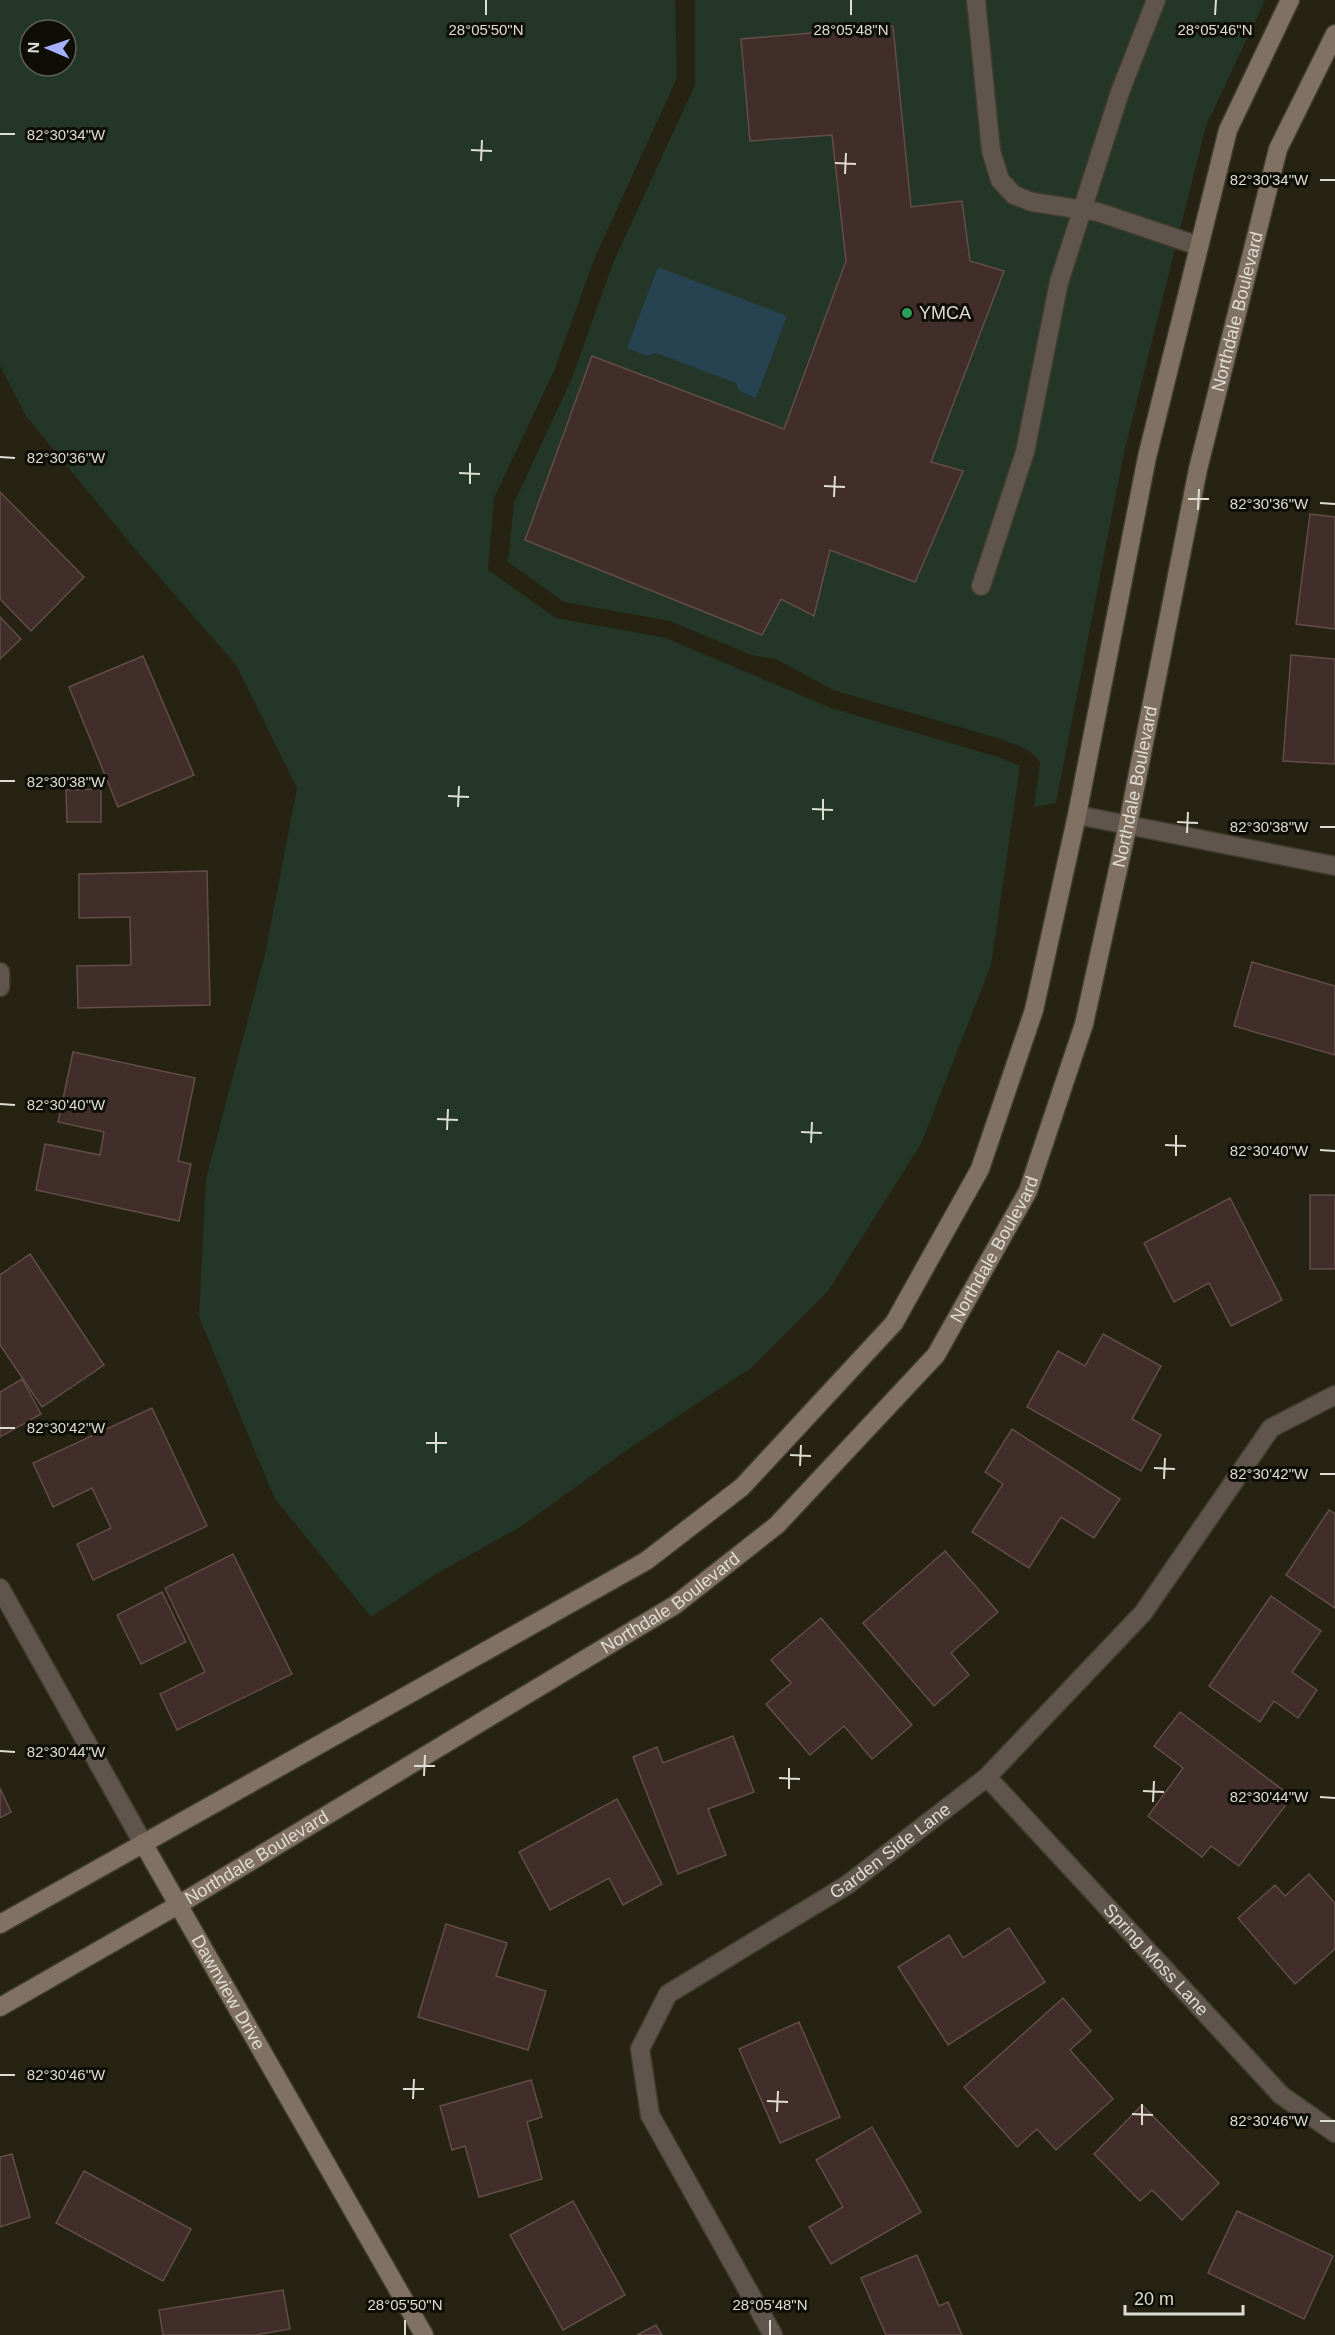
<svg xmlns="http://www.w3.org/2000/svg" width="1335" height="2335" font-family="Arial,sans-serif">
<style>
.green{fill:#243627;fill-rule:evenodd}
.water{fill:#274250}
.building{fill:#412d29;stroke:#624d48;stroke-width:1.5}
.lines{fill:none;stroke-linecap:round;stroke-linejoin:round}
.lane-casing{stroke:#403d2d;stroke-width:21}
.street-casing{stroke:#403d2d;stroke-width:21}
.secondary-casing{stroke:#403d2d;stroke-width:21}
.lane{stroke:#5f554c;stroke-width:18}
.street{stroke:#5f554c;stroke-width:18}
.secondary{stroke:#807163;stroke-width:18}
.ticks{fill:none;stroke:#deddd2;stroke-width:2}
.leisure-dot{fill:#2e9e5b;stroke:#0e0d06;stroke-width:2}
.labels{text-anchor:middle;stroke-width:6;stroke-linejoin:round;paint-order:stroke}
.street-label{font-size:18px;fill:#deddd2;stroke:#0e0d06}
.poi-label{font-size:18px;fill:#deddd2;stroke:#0e0d06;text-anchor:start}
.ticks-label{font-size:15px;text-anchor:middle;fill:#deddd2;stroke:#0e0d06;stroke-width:6;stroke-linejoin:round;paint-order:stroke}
</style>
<rect width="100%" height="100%" fill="#262312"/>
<g class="green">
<path d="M0 0H675L677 78 595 257 554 371 494 498 488 570 556 618 666 638 831 708 998 757 1020 766 991 965 921 1144 828 1291 751 1368 634 1445 520 1527 436 1574 371 1617 275 1499 199 1317 206 1179 265 954 297 788 236 665 136 550 26 416 0 366ZM30 30H66V66H30Z"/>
<path d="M695 0H1265L1206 126 1124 453 1056 803 1034 807 1040 763C1033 749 1017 746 1004 740L833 690 776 659 751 655 670 621 564 602 508 562 514 503 572 378 613 263 695 85Z"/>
</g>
<polygon class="water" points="658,267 787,316 756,398 739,391 736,383 656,353 647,356 627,348"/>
<g class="building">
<polygon points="893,26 911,207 962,201 970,261 1004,271 931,462 963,471 915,582 830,550 814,616 781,599 762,635 525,540 592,356 784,429 846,261 832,135 750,141 741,39"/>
<polygon points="0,492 84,577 31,631 0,599"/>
<polygon points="1310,514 1335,517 1335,629 1296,624"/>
<polygon points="0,617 21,639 0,659"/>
<polygon points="1291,655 1335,659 1335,764 1283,761"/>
<polygon points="143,656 194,775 118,807 69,687"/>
<polygon points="101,789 101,822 67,822 66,790"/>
<polygon points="207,871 210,1005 78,1008 77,966 131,965 130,917 79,918 79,874"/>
<polygon points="1252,962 1335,986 1335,1055 1234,1026"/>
<polygon points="73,1052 195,1078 178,1161 191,1164 179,1221 36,1190 45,1144 100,1155 104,1132 58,1122"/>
<rect x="1310" y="1195" width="25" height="74"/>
<polygon points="1230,1198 1282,1300 1231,1326 1209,1283 1174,1302 1144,1243"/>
<polygon points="30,1254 104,1365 42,1407 0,1345 0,1275"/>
<polygon points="1103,1334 1161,1366 1132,1419 1161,1435 1141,1471 1027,1407 1058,1351 1085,1366"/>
<polygon points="22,1379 41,1414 0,1437 0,1392"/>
<polygon points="152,1408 207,1526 93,1580 77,1544 111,1528 92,1488 53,1507 33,1463"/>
<polygon points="1012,1429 1120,1499 1094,1538 1061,1517 1029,1568 972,1532 1003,1484 985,1472"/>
<polygon points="1329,1510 1335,1514 1335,1608 1286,1575"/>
<polygon points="945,1551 998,1612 951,1653 969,1675 934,1706 863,1623"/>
<polygon points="233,1554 292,1674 177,1730 160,1694 205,1672 165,1588"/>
<polygon points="162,1592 186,1642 141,1664 117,1615"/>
<polygon points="1271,1596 1321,1631 1292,1672 1317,1690 1298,1718 1274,1701 1260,1722 1209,1686"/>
<polygon points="821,1618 912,1725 872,1759 844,1726 810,1755 766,1704 791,1683 771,1660"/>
<polygon points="1180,1712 1292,1797 1239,1866 1211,1846 1202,1857 1148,1816 1183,1768 1154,1746"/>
<polygon points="733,1736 754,1792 708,1809 726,1855 678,1874 633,1757 657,1747 663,1763"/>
<polygon points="0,1788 11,1812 0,1818"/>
<polygon points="617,1799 662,1884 623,1905 609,1878 550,1910 519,1852"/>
<polygon points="1309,1874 1335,1903 1335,1949 1295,1984 1238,1918 1275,1885 1285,1896"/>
<polygon points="446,1924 507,1943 496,1976 546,1991 528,2050 418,2017"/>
<polygon points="1009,1928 1045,1982 948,2045 898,1967 949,1935 963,1958"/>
<polygon points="1063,1998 1091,2031 1070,2050 1113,2099 1056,2150 1037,2129 1017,2147 964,2087"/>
<polygon points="799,2022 840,2117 780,2143 739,2049"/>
<polygon points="531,2080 542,2117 527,2122 542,2179 479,2197 465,2146 452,2150 440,2106"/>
<polygon points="1142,2105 1219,2183 1182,2220 1152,2190 1140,2201 1094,2154"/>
<polygon points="872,2127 921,2212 831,2264 809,2227 843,2207 816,2160"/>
<polygon points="12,2154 30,2217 0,2227 0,2157"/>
<polygon points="84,2171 191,2229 163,2281 56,2223"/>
<polygon points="573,2201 625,2295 563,2330 510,2235"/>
<polygon points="1237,2211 1333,2256 1304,2319 1208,2273"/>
<polygon points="917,2255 939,2306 948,2302 962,2335 886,2335 861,2278"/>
<polygon points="283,2290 290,2329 255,2335 163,2335 159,2310"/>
<polygon points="656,2325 662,2335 637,2335"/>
</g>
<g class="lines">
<g class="lane-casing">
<g id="lane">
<polyline points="976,0 991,151 1000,180 1014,195 1032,202 1098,212 1199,246"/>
<polyline points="981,586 1025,452 1059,282 1120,92 1156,0"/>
</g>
</g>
<g class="street-casing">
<g id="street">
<polyline points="1077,815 1335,866"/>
<polyline points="0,972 0,987"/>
<polyline points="0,1588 143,1843"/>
<path id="s1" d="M987 1777 1281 2095 1335 2133"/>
<path id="s2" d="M773 2335 650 2115 640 2049 668 1994 847 1885 987 1777 1143 1613 1271 1428 1335 1395"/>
</g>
</g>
<g class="secondary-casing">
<g id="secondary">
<path id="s3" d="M143 1843 424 2335"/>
<polyline points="0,1924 646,1561 742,1487 894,1323 980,1169 1034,1010 1077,815 1147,457 1228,130 1290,0"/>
<path id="s4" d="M0 2007 178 1905 675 1605 777 1525 936 1355 1028 1191 1084 1024 1128 824 1198 469 1278 149 1335 34"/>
</g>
</g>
<use href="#lane" class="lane"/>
<use href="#street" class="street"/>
<use href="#secondary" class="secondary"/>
</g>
<path class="ticks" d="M486 15V0M851 15V0M1215 15 1216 0M0 134H15M471 150 492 151M481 161 482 140M835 163 856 164M845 174 846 153M1320 180H1335M0 457 15 458M459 473 480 474M470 484V463M824 486 845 487M834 497 835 476M1188 499H1209M1320 503 1335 504M1198 510 1199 489M0 781H15M448 796 469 797M458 807 459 786M812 809 833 810M823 820V799M1177 822 1198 823M1320 827H1335M1187 833 1188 812M0 1104 15 1105M437 1119 458 1120M447 1130 448 1109M801 1132 822 1133M811 1143 812 1122M1165 1145 1186 1146M1320 1150 1335 1151M1176 1156V1135M0 1428H15M426 1443H447M436 1453V1432M790 1455 811 1456M800 1466 801 1445M1154 1468 1175 1469M1320 1474H1335M1164 1479 1165 1458M0 1751 15 1752M414 1766H435M424 1776 425 1755M779 1778 800 1779M789 1789V1768M1143 1791 1164 1792M1320 1797 1335 1798M1153 1802 1154 1781M0 2075H15M403 2089H424M413 2099 414 2079M767 2101 788 2102M777 2112 778 2091M1132 2114 1153 2115M1320 2121H1335M1142 2125V2104M405 2335V2320M770 2335V2320"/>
<circle class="leisure-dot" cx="907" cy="313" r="6"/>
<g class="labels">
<g class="street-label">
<text dy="6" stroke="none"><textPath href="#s4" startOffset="2241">Northdale Boulevard</textPath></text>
<text dy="6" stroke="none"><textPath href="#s4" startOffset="1755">Northdale Boulevard</textPath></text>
<text dy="6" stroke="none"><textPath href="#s4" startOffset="1269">Northdale Boulevard</textPath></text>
<text dy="6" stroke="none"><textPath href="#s4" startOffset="783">Northdale Boulevard</textPath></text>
<text dy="6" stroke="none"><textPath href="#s2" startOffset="645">Garden Side Lane</textPath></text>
<text dy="6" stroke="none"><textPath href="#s4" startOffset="297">Northdale Boulevard</textPath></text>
<text dy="6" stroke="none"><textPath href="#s1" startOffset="249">Spring Moss Lane</textPath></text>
<text dy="6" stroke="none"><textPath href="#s3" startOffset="172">Dawnview Drive</textPath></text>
</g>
<g class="poi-label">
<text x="919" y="319">YMCA</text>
</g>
</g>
<g class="ticks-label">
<text x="486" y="35">28°05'50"N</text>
<text x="851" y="35">28°05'48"N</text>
<text x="1215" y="35">28°05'46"N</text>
<text x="66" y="140">82°30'34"W</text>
<text x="1269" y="185">82°30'34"W</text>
<text x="66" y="463">82°30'36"W</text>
<text x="1269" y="509">82°30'36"W</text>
<text x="66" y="787">82°30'38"W</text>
<text x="1269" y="832">82°30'38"W</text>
<text x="66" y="1110">82°30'40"W</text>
<text x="1269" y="1156">82°30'40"W</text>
<text x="66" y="1433">82°30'42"W</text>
<text x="1269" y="1479">82°30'42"W</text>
<text x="66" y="1757">82°30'44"W</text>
<text x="1269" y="1802">82°30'44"W</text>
<text x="66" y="2080">82°30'46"W</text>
<text x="1269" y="2126">82°30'46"W</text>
<text x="405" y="2310">28°05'50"N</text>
<text x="770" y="2310">28°05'48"N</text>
</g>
<g transform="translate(48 48) rotate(272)"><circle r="28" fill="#0e0d06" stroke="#616058" stroke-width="1.5"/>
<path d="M0-4.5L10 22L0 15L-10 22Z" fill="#a5b1fc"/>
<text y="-9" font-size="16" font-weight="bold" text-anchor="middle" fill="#deddd2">N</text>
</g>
<path d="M1125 2305v9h118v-9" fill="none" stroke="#deddd2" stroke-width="3"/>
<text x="1134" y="2305" font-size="18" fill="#deddd2" stroke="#0e0d06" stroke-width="4.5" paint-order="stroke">20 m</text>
</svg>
